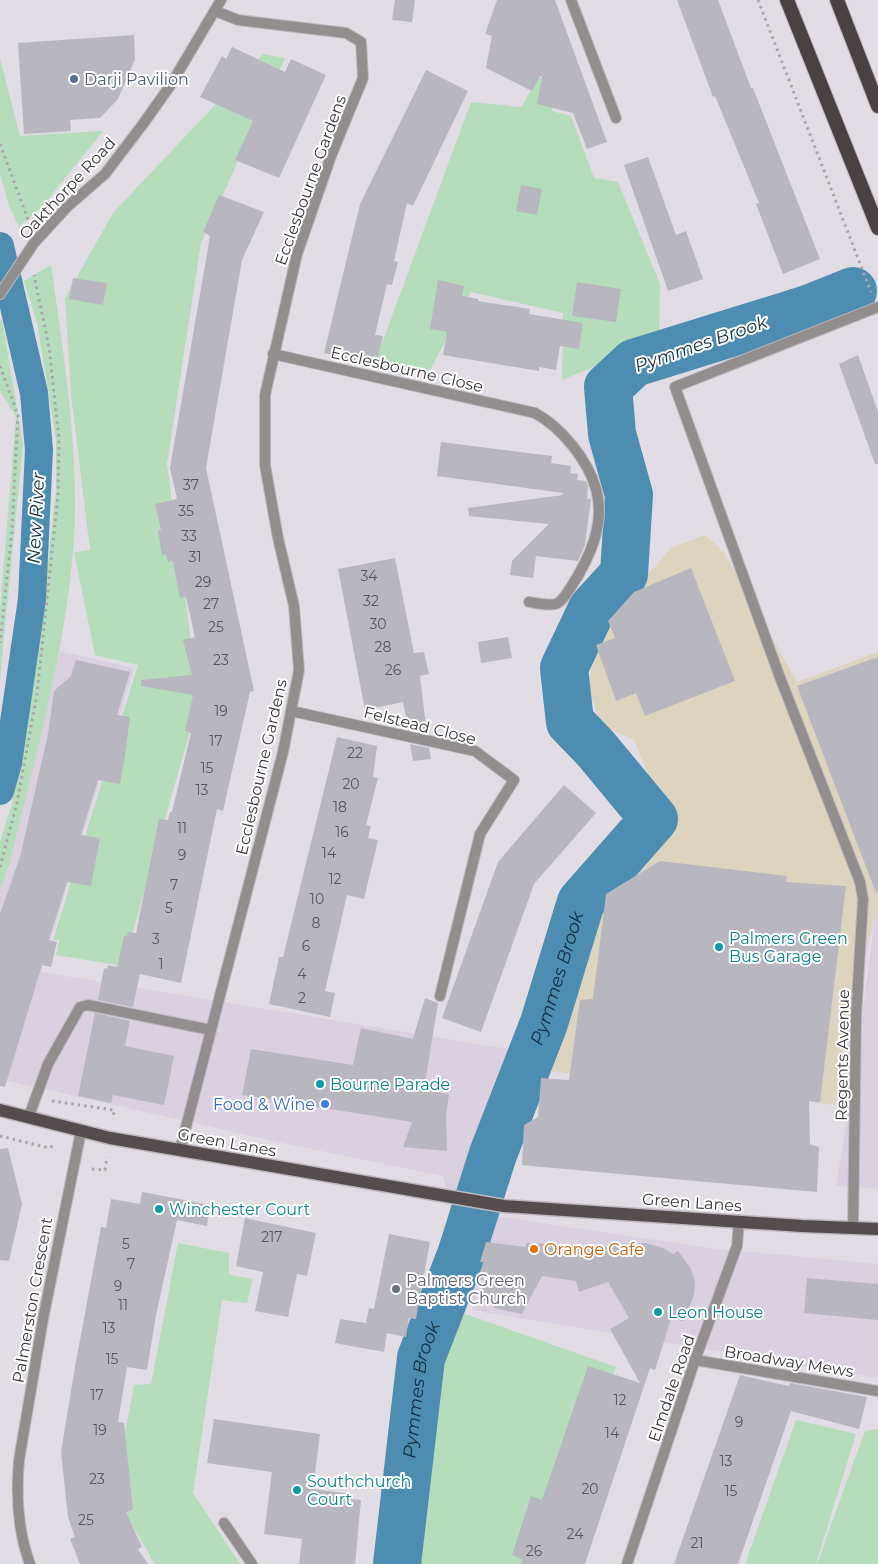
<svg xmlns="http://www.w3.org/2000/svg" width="878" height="1564" font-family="Montserrat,sans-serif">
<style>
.built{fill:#dad0df}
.industrial{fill:#ddd4bf}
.green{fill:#b6ddbb}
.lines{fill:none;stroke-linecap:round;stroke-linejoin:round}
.canal{stroke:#4d8db2;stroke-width:28}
.river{stroke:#4d8db2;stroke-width:48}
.building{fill:#b8b7c0}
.service-casing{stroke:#bdb7bf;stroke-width:12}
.minor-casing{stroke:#bdb7bf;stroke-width:12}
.tertiary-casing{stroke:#bdb7bf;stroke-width:12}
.primary-casing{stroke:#bdb7bf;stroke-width:15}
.trunk-casing{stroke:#bdb7bf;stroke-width:16}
.path{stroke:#aaa5ac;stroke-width:3;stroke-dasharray:2.5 4;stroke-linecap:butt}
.service{stroke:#938e8e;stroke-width:10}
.minor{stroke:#938e8e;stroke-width:10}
.tertiary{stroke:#938e8e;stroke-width:10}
.primary{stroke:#554c4d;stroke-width:12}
.trunk{stroke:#4a4142;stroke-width:14}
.service-dot{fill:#5c6f8a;stroke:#fff;stroke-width:2}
.culture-dot{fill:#0f9aa8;stroke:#fff;stroke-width:2}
.shop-dot{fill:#3f7fe0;stroke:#fff;stroke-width:2}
.food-dot{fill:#e8710a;stroke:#fff;stroke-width:2}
.worship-dot{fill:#6b7280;stroke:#fff;stroke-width:2}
.labels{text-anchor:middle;stroke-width:4;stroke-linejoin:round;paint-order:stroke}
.number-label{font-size:14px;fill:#58565b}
.service-label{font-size:16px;fill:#4e5e75;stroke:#fff;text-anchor:start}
.street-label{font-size:16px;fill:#383539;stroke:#fff}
.culture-label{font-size:16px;fill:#0d838f;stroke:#fff;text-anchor:start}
.shop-label{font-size:16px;fill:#366cbe;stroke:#fff;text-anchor:end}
.food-label{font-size:16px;fill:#c56008;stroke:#fff;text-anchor:start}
.worship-label{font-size:16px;fill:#5b616d;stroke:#fff;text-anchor:start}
.water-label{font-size:18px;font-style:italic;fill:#112f40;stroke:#fff}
</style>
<rect width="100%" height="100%" fill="#e2dce5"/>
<g class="built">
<polygon points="60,651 134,668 41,972 515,1050 476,1164 481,1214 709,1248 878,1264 878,1378 473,1310 443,1176 282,1143 0,1079 0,890 10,863"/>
<polygon points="875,915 878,916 878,1188 836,1186 856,1063"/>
</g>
<polygon class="industrial" points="705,535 723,551 797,682 878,652 878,916 875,916 843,1051 835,1105 539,1070 600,891 669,825 634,740 601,725 589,688 595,634 671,548"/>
<g class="green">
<polygon points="263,54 285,58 201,243 167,464 199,700 123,966 56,955 59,940 53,940 138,665 95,655 74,552 90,550 71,395 65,298 113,213"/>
<polygon points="0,58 20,136 103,131 41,208 19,227 9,206 0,174"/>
<polygon points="537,77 555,81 552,111 571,116 594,178 618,182 660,284 659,339 562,380 563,313 471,292 430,370 375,362 471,102 522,107"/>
<path d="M51 265C64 356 81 460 73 552 64 658 34 760 10 863L0 890V842L12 804 42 615 56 490V440L37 323 24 281Z"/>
<polygon points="2,319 23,444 0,680 0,610 16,417 0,391 0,322"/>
<polygon points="178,1243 229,1253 229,1275 253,1279 247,1303 222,1300 193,1493 240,1564 155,1564 114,1494 134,1385 151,1384"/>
<polygon points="451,1309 616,1367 547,1564 408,1564 421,1460 430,1355"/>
<polygon points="796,1420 856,1434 816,1564 745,1564"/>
<polygon points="878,1429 878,1564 817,1564 865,1431"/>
</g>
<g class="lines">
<polyline class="canal" points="0,246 34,393 39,450 32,599 8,763 0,791"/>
<path class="river" id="s1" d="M397 1564 421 1358 461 1255 493 1154 544 1023 581 902 654 819 596 749 570 722 564 668 592 609 624 574 629 495 612 434 608 387 634 363 808 309 853 291"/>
</g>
<g class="building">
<polygon points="395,0 415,0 412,22 392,20"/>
<polygon points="497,0 555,0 607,142 587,149 573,113 537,104 542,77 540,76 532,91 486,68 492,36 485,34"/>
<polygon points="677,0 718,0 751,88 753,88 820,259 783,274 756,204 759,203 715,96 713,97"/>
<polygon points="134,35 135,59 118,99 100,118 70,120 71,131 24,134 18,43"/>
<polygon points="232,47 285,72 291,59 326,75 279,178 235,160 253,121 200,97 222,56 226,59"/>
<polygon points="426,70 468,91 413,206 407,203 394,261 398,262 392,285 387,284 375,335 383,336 378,357 372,356 370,364 324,353 360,204"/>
<polygon points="648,157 676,235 686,231 703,279 668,291 624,165"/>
<polygon points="521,185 542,189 537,215 516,211"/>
<polygon points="219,195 264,212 242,260 206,468 254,691 250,692 223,811 217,809 181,983 140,974 133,1007 98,1000 104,968 107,969 108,965 117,967 124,936 127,936 128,932 136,933 159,819 168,820 170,812 172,812 191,733 185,731 193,695 141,686 141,680 192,675 183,640 195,637 186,597 180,598 173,561 168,562 166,554 162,555 158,531 161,530 155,504 177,499 170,468 210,236 203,232"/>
<polygon points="73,278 107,283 103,305 69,299"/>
<polygon points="438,280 464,286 462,296 478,299 478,301 530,309 529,314 583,323 579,349 560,346 556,370 539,367 539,371 443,355 447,332 430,329"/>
<polygon points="577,282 621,289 616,322 572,316"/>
<polygon points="858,355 878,412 878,464 875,464 839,364"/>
<polygon points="441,442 552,456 551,463 571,466 570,473 578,474 577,480 586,481 588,487 587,499 591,499 585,545 578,561 536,556 533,578 510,575 512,561 549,524 469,516 468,508 563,495 563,493 437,476"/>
<polygon points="395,558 414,653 424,652 429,674 420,676 427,734 408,729 403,702 365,710 338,569"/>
<polygon points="691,568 735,681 645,716 636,693 616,701 596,645 615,638 608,621 634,592"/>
<polygon points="508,637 512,658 481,663 478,642"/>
<polygon points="878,657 878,892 876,893 797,686"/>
<polygon points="76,660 130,672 117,715 130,717 125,756 120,784 98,780 81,835 100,838 91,886 67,882 49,940 57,942 51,967 42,965 5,1087 0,1086 0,914 20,857 48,734 54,691 71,676"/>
<polygon points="337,737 377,746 373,777 378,778 366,825 371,826 368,838 378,840 364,899 347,895 325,991 335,993 330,1017 269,1004 279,957 283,957"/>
<polygon points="410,744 429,748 431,759 413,761"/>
<polygon points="564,785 596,813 534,884 481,1032 442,1018 498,862"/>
<polygon points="660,861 787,876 786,882 846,886 820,1102 809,1101 810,1144 819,1147 817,1192 522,1165 524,1125 538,1117 541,1078 569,1080 580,1000 593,999 606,894"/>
<polygon points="425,998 438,1003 424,1089 449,1094 446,1114 447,1151 403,1147 412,1122 242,1095 251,1049 353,1065 361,1028 413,1039"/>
<polygon points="95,1013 130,1021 125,1046 174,1056 164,1105 113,1095 111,1103 78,1096"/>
<polygon points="8,1148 22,1204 9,1261 0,1260 0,1149"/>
<polygon points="142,1192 210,1205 207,1226 177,1220 156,1315 147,1370 127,1367 118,1422 124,1423 133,1510 126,1512 142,1547 138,1549 148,1564 80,1564 70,1539 75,1537 68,1517 61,1452 75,1367 101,1227 106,1228 111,1199 140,1204"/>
<polygon points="245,1218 316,1233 307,1276 297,1274 288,1317 255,1311 263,1272 236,1266"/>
<polygon points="389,1234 430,1242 416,1319 409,1318 406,1337 387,1333 384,1352 335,1343 340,1319 366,1323 369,1308 374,1309"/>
<polygon points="486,1242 525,1247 527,1243 608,1247 612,1244 645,1243 663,1248 673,1254 678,1251 691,1269 695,1282 694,1295 684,1321 671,1319 655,1370 650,1368 585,1564 521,1564 523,1560 512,1555 531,1496 542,1500 588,1366 640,1383 610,1329 629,1318 608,1282 579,1292 576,1281 542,1276 522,1314 494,1308 495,1303 480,1300 484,1280 479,1279 483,1262 480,1262"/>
<polygon points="807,1278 878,1284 878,1320 804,1313"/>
<polygon points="740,1375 789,1386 790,1383 867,1397 859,1429 791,1411 738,1564 674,1564"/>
<polygon points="214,1419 320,1434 313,1489 352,1494 351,1499 361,1500 355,1564 299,1564 302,1539 264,1534 272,1472 207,1463"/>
</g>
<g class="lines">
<g class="service-casing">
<g id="service">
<polyline points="571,0 616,118"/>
<path d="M529 602C537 603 548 606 556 604 563 601 567 593 571 587 589 559 606 524 596 489 588 460 561 427 535 413"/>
<polyline points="860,882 779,675 675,387 878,307"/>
<polyline points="29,1116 48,1064 80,1007 88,1005 211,1030"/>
<polyline points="695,1360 878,1391"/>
<polyline points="224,1523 252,1564"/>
</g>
</g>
<g class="minor-casing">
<g id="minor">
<polyline points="273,354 535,413"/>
<polyline points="291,711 475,751 514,780 480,834 440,996"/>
<polyline points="180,1150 283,752 299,670 294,606 278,538 265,465 265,395 297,254 331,156 363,78 361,42 346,33 238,20 215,11"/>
<polyline points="853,1228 856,1017 863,899 860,882"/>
<path d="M30 1564C18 1532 16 1494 19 1460L43 1319 81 1131"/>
<polyline points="627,1564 695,1360 737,1246 739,1221"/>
</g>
</g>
<g class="tertiary-casing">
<polyline id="tertiary" points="0,294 34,243 67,207 105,174 143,124 170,86 221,0"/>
</g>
<g class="primary-casing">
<polyline id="primary" points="0,1110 110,1138 504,1206 802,1226 878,1229"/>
</g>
<g class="trunk-casing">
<g id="trunk">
<polyline points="787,0 878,228"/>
<polyline points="837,0 878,106"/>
</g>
</g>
<g class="path">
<polyline points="758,0 871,292"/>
<polyline points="0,144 29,222"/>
<polyline points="0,366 18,415 12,530 0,643"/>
<polyline points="0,867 17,803 37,694 58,495 59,439 49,347 34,275"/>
<polyline points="52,1101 114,1110 113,1119"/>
<polyline points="0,1136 49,1148 56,1144"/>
<polyline points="92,1169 105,1170 107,1157"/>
</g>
<use href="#service" class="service"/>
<use href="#minor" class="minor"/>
<use href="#tertiary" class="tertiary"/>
<use href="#primary" class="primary"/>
<use href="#trunk" class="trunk"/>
</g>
<circle class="service-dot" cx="74" cy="79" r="5"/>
<g class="culture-dot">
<circle cx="719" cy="947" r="5"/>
<circle cx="320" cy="1084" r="5"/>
<circle cx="159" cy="1209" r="5"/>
<circle cx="658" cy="1312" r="5"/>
<circle cx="297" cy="1490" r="5"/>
</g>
<circle class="shop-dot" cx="325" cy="1104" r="5"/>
<circle class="food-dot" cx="534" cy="1249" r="5"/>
<circle class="worship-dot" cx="396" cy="1289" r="5"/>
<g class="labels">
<g class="number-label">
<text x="191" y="490">37</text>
<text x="186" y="516">35</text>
<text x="189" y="541">33</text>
<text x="195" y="562">31</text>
<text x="369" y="581">34</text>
<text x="203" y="587">29</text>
<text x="371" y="606">32</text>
<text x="211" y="609">27</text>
<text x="378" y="629">30</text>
<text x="216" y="632">25</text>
<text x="383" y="652">28</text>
<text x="221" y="665">23</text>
<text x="393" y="675">26</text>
<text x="221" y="716">19</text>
<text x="216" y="746">17</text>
<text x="355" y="758">22</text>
<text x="207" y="773">15</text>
<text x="351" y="789">20</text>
<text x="202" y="795">13</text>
<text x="340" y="812">18</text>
<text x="182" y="833">11</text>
<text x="342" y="837">16</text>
<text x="329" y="858">14</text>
<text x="182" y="860">9</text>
<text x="335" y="884">12</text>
<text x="174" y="890">7</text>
<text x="317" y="904">10</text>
<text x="169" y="913">5</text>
<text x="316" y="928">8</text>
<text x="156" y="944">3</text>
<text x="306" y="951">6</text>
<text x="161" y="969">1</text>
<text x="302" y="979">4</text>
<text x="302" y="1003">2</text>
<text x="272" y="1242">217</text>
<text x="126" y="1249">5</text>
<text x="131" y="1269">7</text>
<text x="118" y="1291">9</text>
<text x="123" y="1310">11</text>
<text x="109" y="1333">13</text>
<text x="112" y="1364">15</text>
<text x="97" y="1400">17</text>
<text x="620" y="1405">12</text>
<text x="739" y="1427">9</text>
<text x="100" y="1435">19</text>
<text x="612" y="1438">14</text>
<text x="726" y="1466">13</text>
<text x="97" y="1484">23</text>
<text x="590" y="1494">20</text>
<text x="731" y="1496">15</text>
<text x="86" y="1525">25</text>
<text x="575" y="1539">24</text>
<text x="697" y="1548">21</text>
<text x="534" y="1556">26</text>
</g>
<g class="service-label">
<text x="84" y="85">Darji Pavilion</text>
</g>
<g class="street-label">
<text transform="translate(310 180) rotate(-70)" y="6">Ecclesbourne Gardens</text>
<text transform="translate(67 188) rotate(-47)" y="6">Oakthorpe Road</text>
<text transform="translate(407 369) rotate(13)" y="6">Ecclesbourne Close</text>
<text transform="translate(420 725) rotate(14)" y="6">Felstead Close</text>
<text transform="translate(261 767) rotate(-77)" y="6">Ecclesbourne Gardens</text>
<text transform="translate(842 1055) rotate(-89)" y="6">Regents Avenue</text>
<text transform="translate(227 1142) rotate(10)" y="6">Green Lanes</text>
<text transform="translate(692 1202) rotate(4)" y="6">Green Lanes</text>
<text transform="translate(32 1300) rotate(-80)" y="6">Palmerston Crescent</text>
<text transform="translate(789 1361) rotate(9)" y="6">Broadway Mews</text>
<text transform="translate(671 1388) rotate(-71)" y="6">Elmdale Road</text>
</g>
<g class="culture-label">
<text x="729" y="944">Palmers Green<tspan x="729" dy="18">Bus Garage</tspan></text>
<text x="330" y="1090">Bourne Parade</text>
<text x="169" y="1215">Winchester Court</text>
<text x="668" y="1318">Leon House</text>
<text x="307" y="1487">Southchurch<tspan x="307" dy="18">Court</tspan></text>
</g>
<g class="shop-label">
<text x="315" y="1110">Food &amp; Wine</text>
</g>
<g class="food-label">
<text x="544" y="1255">Orange Cafe</text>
</g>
<g class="worship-label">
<text x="406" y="1286">Palmers Green<tspan x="406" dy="18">Baptist Church</tspan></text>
</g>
<g class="water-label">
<text transform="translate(701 344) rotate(-19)" y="6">Pymmes Brook</text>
<text transform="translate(36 518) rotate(-87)" y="6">New River</text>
<text dy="6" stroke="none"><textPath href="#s1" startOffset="611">Pymmes Brook</textPath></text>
<text dy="6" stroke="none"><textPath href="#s1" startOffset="176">Pymmes Brook</textPath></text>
</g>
</g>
</svg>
